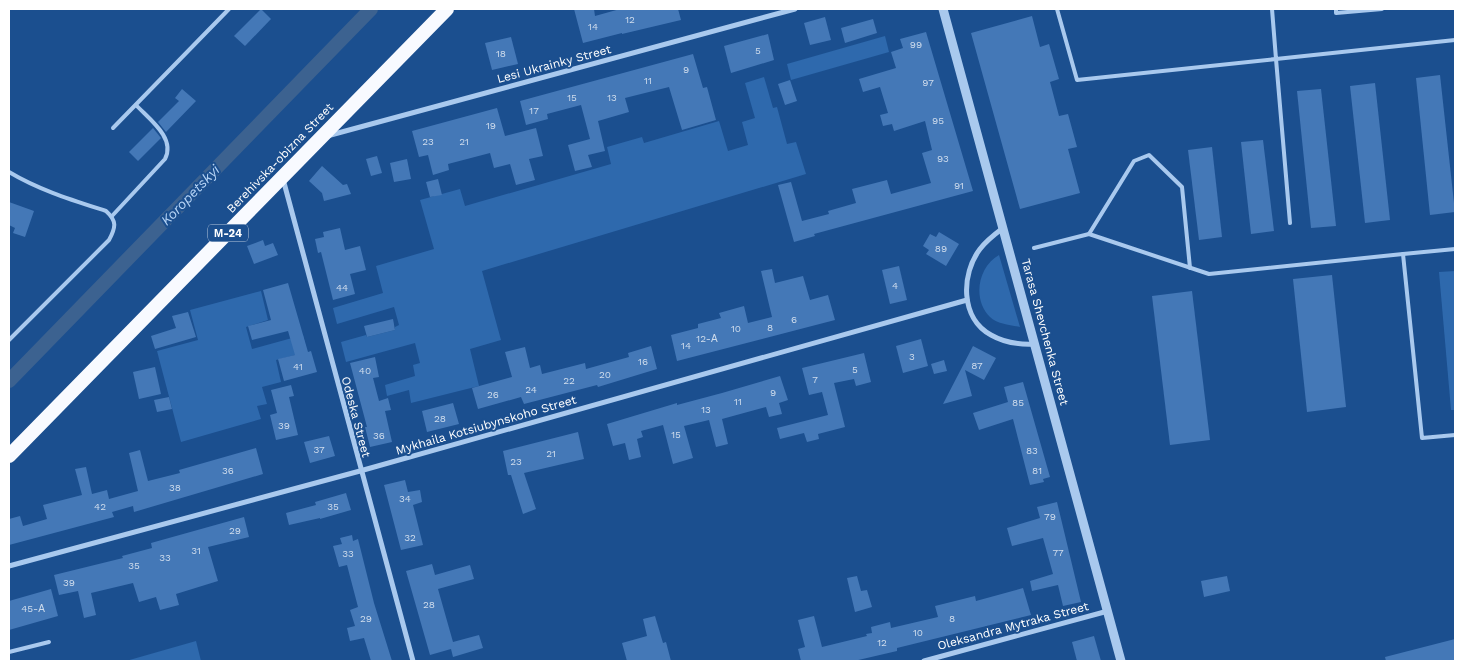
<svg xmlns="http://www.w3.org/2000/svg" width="1464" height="670" font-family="'Work Sans',sans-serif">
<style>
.green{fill:#2e69ad}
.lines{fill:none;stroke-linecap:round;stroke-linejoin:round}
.canal{stroke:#3c6290;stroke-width:14}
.building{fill:#4478b7}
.service{stroke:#a9c9ee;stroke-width:4}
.minor{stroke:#a9c9ee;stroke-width:5}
.tertiary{stroke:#a9c9ee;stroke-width:9}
.trunk{stroke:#f8faff;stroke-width:14}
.labels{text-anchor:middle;stroke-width:4;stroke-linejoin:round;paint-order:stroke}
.number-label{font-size:10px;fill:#d0dded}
.shield{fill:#1b4f8f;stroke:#bbcadd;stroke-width:1}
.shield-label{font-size:11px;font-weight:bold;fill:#fff}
.street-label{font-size:12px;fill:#fff;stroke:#1b4f8f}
.water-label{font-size:14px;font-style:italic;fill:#b5d3f5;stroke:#1b4f8f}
</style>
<rect width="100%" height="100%" fill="#1b4f8f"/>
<g class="green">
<polygon points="885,36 889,52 791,80 787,64"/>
<polygon points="764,77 773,108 777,107 787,144 796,142 806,174 482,271 501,340 470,349 479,386 411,403 409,390 387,396 385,385 415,376 413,365 420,363 415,343 346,362 341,342 366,335 367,337 395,330 395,327 399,325 394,307 337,324 333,308 383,293 376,266 434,249 420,200 460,189 465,206 611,164 607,147 642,137 644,143 719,121 728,151 748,145 742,122 755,118 745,83"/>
<path d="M999 255 1020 327C1010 325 997 324 990 317 972 299 978 267 999 255Z"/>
<polygon points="1455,271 1455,410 1451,410 1439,272"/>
<polygon points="261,291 268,320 246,327 252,349 303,335 307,352 276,360 281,382 262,387 267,404 257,406 261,419 181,442 157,351 198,340 190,310"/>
<polygon points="196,641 201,661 126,661"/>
</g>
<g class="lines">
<polyline class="canal" points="9,381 371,9"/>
</g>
<g class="building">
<polygon points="261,9 271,19 245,46 234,36"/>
<polygon points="574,9 594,9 595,16 620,9 678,9 681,20 622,34 622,33 583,43"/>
<polygon points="1032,16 1040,47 1049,44 1059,79 1050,82 1059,116 1068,114 1077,147 1068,149 1080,193 1020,209 971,33"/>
<polygon points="825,17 831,40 810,45 804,23"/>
<polygon points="873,19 877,33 845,43 841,28"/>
<polygon points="926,32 973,191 814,234 815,236 794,242 778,185 791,182 802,221 829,214 828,211 856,203 852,189 887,180 891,194 931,183 922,153 932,150 925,121 894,131 892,124 883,126 880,115 888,113 880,87 863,92 859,79 896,68 891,52 903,48 900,39"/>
<polygon points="768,34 774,60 731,73 724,46"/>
<polygon points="511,37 518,64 492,70 485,43"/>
<polygon points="693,54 703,88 707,87 716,120 682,130 669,87 625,98 629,112 598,121 605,151 588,155 592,167 575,171 568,145 590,139 581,105 547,114 548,119 526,125 520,101"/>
<polygon points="1440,75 1455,212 1430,215 1416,78"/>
<polygon points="790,80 797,101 785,105 778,84"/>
<polygon points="1375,83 1390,220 1365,223 1350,86"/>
<polygon points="182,89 196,101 166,132 158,122 179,101 175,98"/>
<polygon points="1321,89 1336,226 1311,228 1297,91"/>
<polygon points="497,108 505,136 536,128 543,156 529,159 535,180 516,185 510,164 494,168 490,153 448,164 449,170 433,175 428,155 419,157 412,131"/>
<polygon points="153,128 161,138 138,161 129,152"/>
<polygon points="1263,140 1274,231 1251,234 1241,142"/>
<polygon points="1212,147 1222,237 1199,240 1188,150"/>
<polygon points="377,156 382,173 371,176 366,159"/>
<polygon points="407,159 411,179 394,182 390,163"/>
<polygon points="322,166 343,185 347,184 351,194 324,201 322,193 309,181"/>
<polygon points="438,179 442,195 430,197 426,182"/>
<polygon points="9,202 34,211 25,237 13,233 15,228 9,225"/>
<polygon points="340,228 345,250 360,246 366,270 350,274 355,294 333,300 321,252 318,253 315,239 324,237 323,232"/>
<polygon points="939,232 959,244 946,266 926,254 929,250 923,246 930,234 936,237"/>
<polygon points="263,240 265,246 273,243 278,255 254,264 247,246"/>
<polygon points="899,266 907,300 890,304 882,270"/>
<polygon points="772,269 775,283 803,276 810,300 828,295 835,320 677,361 671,335 698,328 698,324 721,318 719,313 744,306 748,323 772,317 761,271"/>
<polygon points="1332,275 1346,407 1307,412 1293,279"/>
<polygon points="288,283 308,352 311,351 317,372 284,381 278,359 295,355 288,331 252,340 248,326 271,320 263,290"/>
<polygon points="1192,291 1210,440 1170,445 1152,296"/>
<polygon points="188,312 196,337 155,349 151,336 176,328 172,316"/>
<polygon points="393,319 395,330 367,337 364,326"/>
<polygon points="921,339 928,366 903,373 896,346"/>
<polygon points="651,346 657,369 598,387 597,385 524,404 521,397 478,409 472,388 512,377 505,352 525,347 530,368 540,365 542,374 585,363 586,369 629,357 628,353"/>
<polygon points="973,346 996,358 984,380 965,370 972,396 943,404"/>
<polygon points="864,353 871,382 856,386 854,379 834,383 845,427 818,434 819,439 807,442 804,433 780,439 777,428 828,415 822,392 809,395 802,368"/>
<polygon points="375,357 379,377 373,378 379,401 388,398 391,410 385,411 392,442 370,447 365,427 367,427 350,363"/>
<polygon points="944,360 947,371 934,374 931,364"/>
<polygon points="155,367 161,394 139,399 133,372"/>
<polygon points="780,376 788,400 779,403 782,414 769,417 766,407 722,419 728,444 716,447 709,420 684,426 693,458 673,464 663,425 641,431 643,437 637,439 641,457 629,460 625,443 613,446 607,424 677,403 677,405 722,393"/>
<polygon points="1023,382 1050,477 1043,479 1044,482 1030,485 1013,419 979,430 973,413 1008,402 1004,387"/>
<polygon points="291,385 294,396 289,397 298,435 276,440 270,415 277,413 271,390"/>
<polygon points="169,397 172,409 157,412 154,400"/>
<polygon points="453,403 459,424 427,432 422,411"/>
<polygon points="578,432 584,459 524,473 536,509 523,514 511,475 508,475 503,451"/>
<polygon points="329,436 335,456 310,463 304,442"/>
<polygon points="256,448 263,474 134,512 133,506 112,512 114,517 9,545 9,519 20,516 23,526 47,519 43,505 82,495 75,469 86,467 92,494 107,490 109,499 138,491 129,453 140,450 148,481 180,473 179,470"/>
<polygon points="405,480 408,492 420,490 422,502 413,505 423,545 401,550 384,485"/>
<polygon points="346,493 351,510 320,519 320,518 289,525 286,513 316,505 315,502"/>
<polygon points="1057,502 1081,602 1063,606 1058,585 1032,591 1030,581 1053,574 1043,538 1012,546 1007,528 1040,518 1037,507"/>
<polygon points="244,517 249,537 208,547 218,581 176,594 179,605 160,610 156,597 139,602 133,583 91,593 96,615 84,618 78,591 59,595 54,575 123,558 122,556 152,548 151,543"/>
<polygon points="352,535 353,541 358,539 374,603 392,661 371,661 364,638 350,641 347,628 355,626 350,610 358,607 347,565 339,567 333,546 342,544 340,538"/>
<polygon points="432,564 435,575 470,565 474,579 438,589 453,642 479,635 483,648 453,657 451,649 430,655 406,571"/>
<polygon points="857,576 861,591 867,590 872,607 855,612 847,578"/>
<polygon points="1227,576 1230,591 1204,597 1201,581"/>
<polygon points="1023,588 1031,615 897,648 897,651 854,661 801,661 798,649 805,647 798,620 814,616 822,647 867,636 866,634 872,633 871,627 890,622 891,628 938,617 935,606 975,596 976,601"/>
<polygon points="51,589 58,616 9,630 9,601"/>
<polygon points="655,616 663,643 666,642 671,661 627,661 622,643 647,636 643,619"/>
<polygon points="1094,636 1101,661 1077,661 1072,642"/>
<polygon points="1455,639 1455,661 1386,661 1385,657"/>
</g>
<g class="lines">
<g class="service">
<polyline points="1057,9 1077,80 1276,59 1290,223"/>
<polyline points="1272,9 1276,59 1455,40"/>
<polyline points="1336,9 1336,13 1382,9"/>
<polyline points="113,128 229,9"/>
<path d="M9 172C39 190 72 200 106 211 117 221 116 227 109 240L9 340"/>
<path d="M112 216 165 159C176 138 149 119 136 105"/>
<polyline points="1089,234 1134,161 1149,155 1182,187 1190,268"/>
<polyline points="1034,248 1089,234 1209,274 1403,254 1422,438 1455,435"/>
<polyline points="1403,254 1455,249"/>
<polyline points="9,652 49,642"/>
</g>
<g class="minor">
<polyline points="327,136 795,9"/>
<polyline points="283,179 413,661"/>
<path d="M1003 228C995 234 986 241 980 249 961 274 960 318 991 335 1005 343 1020 345 1036 344"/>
<polyline points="9,566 360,471 967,300"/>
<polyline points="924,661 1108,611"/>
</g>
<polyline class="tertiary" points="943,9 1121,661"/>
<polyline class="trunk" points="9,456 447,9"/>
</g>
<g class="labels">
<g class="number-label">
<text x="630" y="23">12</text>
<text x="593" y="30">14</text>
<text x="916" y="48">99</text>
<text x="758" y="54">5</text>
<text x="501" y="57">18</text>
<text x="686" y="73">9</text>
<text x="648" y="84">11</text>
<text x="928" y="86">97</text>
<text x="572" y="101">15</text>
<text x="612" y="101">13</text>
<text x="534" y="114">17</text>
<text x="938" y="124">95</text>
<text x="491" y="129">19</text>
<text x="428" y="145">23</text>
<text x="464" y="145">21</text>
<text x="943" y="162">93</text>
<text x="959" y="189">91</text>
<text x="941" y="252">89</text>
<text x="895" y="289">4</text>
<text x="342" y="291">44</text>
<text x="794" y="323">6</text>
<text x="770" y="331">8</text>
<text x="736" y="332">10</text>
<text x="707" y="342">12-А</text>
<text x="686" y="349">14</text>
<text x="912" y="360">3</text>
<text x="643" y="365">16</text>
<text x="977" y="369">87</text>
<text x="298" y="370">41</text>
<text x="855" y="373">5</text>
<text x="365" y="374">40</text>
<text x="605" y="378">20</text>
<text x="815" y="383">7</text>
<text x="569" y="384">22</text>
<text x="531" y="393">24</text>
<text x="773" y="396">9</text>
<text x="493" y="398">26</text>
<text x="738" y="405">11</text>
<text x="1018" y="406">85</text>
<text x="706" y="413">13</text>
<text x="440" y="422">28</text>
<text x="284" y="429">39</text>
<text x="676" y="438">15</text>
<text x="379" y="439">36</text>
<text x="319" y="453">37</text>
<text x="1032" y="454">83</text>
<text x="551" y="457">21</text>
<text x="516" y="465">23</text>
<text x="228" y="474">36</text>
<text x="1037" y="474">81</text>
<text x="175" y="491">38</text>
<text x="405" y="502">34</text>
<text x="100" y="510">42</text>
<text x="333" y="510">35</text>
<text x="1050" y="520">79</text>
<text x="235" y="534">29</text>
<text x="410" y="541">32</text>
<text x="196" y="554">31</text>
<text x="1058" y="556">77</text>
<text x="348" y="557">33</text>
<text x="165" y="561">33</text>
<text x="134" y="569">35</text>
<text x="69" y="586">39</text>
<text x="429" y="608">28</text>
<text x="33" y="612">45-А</text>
<text x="366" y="622">29</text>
<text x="952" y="622">8</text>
<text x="918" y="636">10</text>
<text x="882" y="646">12</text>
</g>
<rect class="shield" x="208" y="224.5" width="40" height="17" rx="4"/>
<g class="shield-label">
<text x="228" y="237">М-24</text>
</g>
<g class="street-label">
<text transform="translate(554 64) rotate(-15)" y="4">Lesi Ukrainky Street</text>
<text transform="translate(280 158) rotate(-46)" y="4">Berehivska-obizna Street</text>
<text transform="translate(1045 332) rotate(75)" y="4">Tarasa Shevchenka Street</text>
<text transform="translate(356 417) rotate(75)" y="4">Odeska Street</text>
<text transform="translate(486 425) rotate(-16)" y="4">Mykhaila Kotsiubynskoho Street</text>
<text transform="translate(1013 626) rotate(-15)" y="4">Oleksandra Mytraka Street</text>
</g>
<g class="water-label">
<text transform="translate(190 195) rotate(-46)" y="5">Koropetskyi</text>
</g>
</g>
<rect width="1464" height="670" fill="none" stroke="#ffffff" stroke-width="20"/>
</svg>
